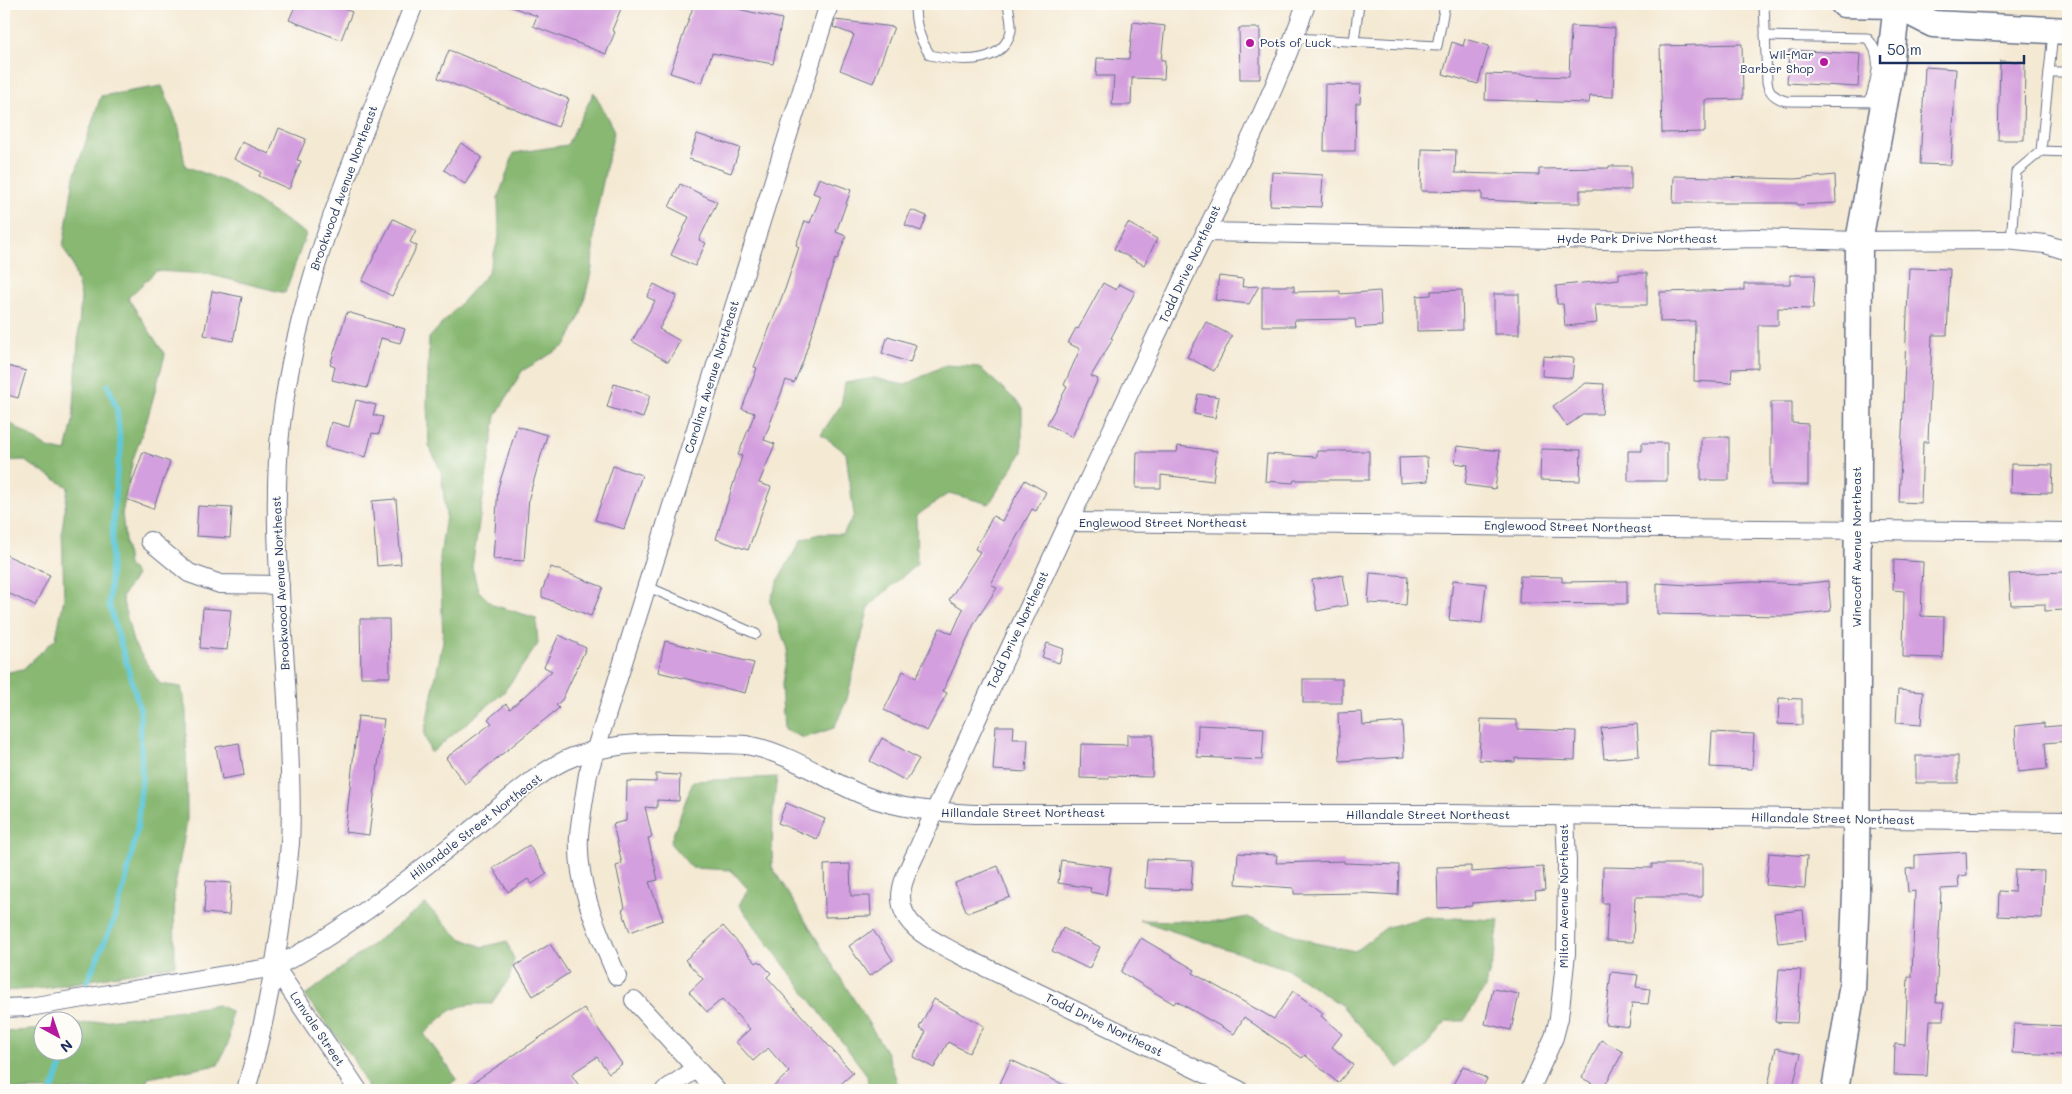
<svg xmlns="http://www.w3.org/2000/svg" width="2072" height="1094" font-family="Mali,sans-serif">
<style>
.forest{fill:#88b872;stroke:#527468}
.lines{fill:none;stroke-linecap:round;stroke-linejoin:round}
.stream{stroke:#5ec8d9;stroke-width:5.5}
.building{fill:#d49fde}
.lane-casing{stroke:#677087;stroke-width:11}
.street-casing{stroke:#677087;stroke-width:20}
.secondary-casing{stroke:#677087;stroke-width:29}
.lane{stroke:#fff;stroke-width:9}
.street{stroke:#fff;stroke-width:18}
.secondary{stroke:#fff;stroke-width:26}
.poi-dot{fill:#b5179e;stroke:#fdfcf7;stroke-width:2}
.labels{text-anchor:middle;stroke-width:4;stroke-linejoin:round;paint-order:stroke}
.poi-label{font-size:12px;fill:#1b2f5e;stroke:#fdfcf7;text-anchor:start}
.street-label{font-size:12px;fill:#1b2f5e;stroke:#fdfcf7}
</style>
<rect width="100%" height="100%" fill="#fdfcf7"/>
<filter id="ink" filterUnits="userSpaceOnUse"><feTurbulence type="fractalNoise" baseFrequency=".02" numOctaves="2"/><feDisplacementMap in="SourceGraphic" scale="10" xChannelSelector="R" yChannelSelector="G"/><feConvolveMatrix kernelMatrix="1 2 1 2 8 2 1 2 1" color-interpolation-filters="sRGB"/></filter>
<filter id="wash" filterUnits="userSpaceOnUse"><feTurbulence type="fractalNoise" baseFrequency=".0096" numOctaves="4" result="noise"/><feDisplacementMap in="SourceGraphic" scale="20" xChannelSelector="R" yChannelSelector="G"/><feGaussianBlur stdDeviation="1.12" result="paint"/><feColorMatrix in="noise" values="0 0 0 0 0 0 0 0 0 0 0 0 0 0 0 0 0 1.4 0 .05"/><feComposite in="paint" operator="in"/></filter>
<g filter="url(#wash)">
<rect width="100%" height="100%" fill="#f4e9d3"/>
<g class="forest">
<polygon points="162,86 179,128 185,166 229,183 306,234 285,293 207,274 156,271 128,298 165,355 147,420 133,459 122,514 128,565 136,575 122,597 133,642 160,684 181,687 186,711 187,822 174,891 175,965 46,988 4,991 4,673 23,669 56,638 64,598 62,530 68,487 23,460 4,461 4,419 48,448 66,452 73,421 81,296 72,263 63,247 74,177 101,96"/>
<polygon points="594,92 614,131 595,219 592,268 581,314 566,345 522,371 496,416 472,567 478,590 493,605 536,618 538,644 504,692 431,753 424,734 443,641 440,557 446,515 441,471 429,446 427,405 429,338 488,273 499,237 498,198 514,153 567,145"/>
<polygon points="945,365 979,367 1022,406 1022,452 989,504 949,493 916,516 917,564 869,606 847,699 834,728 804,738 784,730 781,684 787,649 770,601 779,579 801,540 819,534 843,534 854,515 846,453 821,434 841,405 845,383 874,378 905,385"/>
<polygon points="777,777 773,809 772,867 887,1053 900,1090 869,1090 867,1075 739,905 748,889 731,870 692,868 670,843 693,781"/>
<path d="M425 904 460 938 483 947 507 941 514 960 509 979 491 1004C454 1003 451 1009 424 1034L457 1079 443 1090H369L351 1055 305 996Z"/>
<polygon points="1247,917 1315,943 1355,951 1387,927 1426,917 1499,920 1494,957 1485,988 1464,1021 1447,1021 1414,1059 1399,1068 1341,1005 1287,969 1139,920 1222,922"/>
<polygon points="218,1005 231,1011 229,1041 218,1065 148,1078 144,1090 4,1090 4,1032 42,1029 42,1052 72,1052 73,1025"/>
</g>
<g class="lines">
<g class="stream">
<polyline points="87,982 114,920 126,880 137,830 142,777 140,709 109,604 114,509 118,462 121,452 117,410 108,385"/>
<polyline points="72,1035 74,1032"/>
<polyline points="52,1090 67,1052"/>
</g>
</g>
<g id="blocks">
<g class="building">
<polygon points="296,4 332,4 352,12 341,40 289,20"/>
<polygon points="509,4 623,4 612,30 615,32 606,54 533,26 537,16 509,6"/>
<polygon points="694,4 716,4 782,19 773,64 712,53 702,83 670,73"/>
<polygon points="835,20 894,27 873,83 840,70 854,35 833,27"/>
<polygon points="1133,22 1165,26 1161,60 1165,60 1164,79 1132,78 1131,105 1112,105 1114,76 1096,76 1097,58 1129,59"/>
<polygon points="1571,26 1615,28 1613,97 1590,96 1589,103 1485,100 1486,74 1569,77"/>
<polygon points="1239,28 1260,28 1260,79 1240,79"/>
<polygon points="1465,39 1489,46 1478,84 1443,74 1452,42 1463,46"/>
<polygon points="1742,44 1743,99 1705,100 1705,132 1662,133 1660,46"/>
<polygon points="449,50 569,99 558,127 438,78"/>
<polygon points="1789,50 1860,54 1858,87 1787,83"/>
<polygon points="2000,61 2025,62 2024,140 1998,140"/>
<polygon points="1925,67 1956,69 1951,165 1920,164"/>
<polygon points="1325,84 1361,85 1360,103 1356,103 1355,151 1324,151"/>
<polygon points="279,128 306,139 297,160 301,161 289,189 259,176 261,172 234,159 242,142 269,154"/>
<polygon points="697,134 740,148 731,173 689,159"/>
<polygon points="461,143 482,157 465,184 444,170"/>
<polygon points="1422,149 1456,150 1455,173 1539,175 1539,169 1609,168 1609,166 1631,166 1631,190 1580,190 1580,203 1546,203 1482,200 1482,192 1421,191"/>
<polygon points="1272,172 1323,175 1321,207 1270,205"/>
<polygon points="1835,175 1836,203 1797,205 1797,203 1673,203 1674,176 1795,179"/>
<polygon points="819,178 851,190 836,232 846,236 837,260 835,259 803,361 794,383 786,380 764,440 775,444 759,483 771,487 748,550 716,539 742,456 738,455 755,413 742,409 757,368 754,367 785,289 799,247 796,245 805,221 810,223 821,196 813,193"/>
<polygon points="680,184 717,202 699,240 706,243 695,266 671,255 689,217 669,207"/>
<polygon points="911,210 927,216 921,231 905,225"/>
<polygon points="393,219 416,230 410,242 417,246 392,296 362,281"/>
<polygon points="1128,223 1157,239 1144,265 1114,249"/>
<polygon points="1909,268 1950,269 1947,335 1932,335 1928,442 1923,442 1921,503 1899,502"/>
<polygon points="1619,273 1647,273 1647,305 1595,305 1597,323 1565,326 1563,304 1557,304 1556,286 1619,279"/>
<polygon points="1790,275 1815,275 1813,309 1778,308 1778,325 1758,325 1758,368 1732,369 1731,383 1694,381 1695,321 1660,322 1660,292 1744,290 1744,284 1790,284"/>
<polygon points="1219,276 1243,279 1242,287 1259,286 1249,304 1215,300"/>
<polygon points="1103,283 1116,290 1119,284 1135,292 1111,338 1113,339 1091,376 1098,379 1072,437 1047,424 1067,387 1064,385 1080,349 1068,343 1076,328 1078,329"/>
<polygon points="654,284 677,296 659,329 680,341 668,362 632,341 655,301 647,297"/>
<polygon points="1262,286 1294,286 1294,292 1340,291 1340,294 1380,291 1382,326 1356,328 1355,319 1294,320 1295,326 1262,326"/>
<polygon points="1462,290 1463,330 1417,331 1417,296 1431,295 1431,291"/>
<polygon points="212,291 242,297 233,341 204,335"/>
<rect x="1494" y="294" width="25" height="40"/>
<polygon points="347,312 405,329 400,343 381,338 367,388 332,380 335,367 330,365"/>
<polygon points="1206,322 1232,336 1214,371 1187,357"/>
<polygon points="888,336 916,345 910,363 882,353"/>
<polygon points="1543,356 1574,358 1572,378 1542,376"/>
<polygon points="4,365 26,371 18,398 4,394"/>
<polygon points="1586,383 1604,384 1602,414 1584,414 1567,426 1553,406"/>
<polygon points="614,384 650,395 643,418 607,407"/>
<polygon points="1198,394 1219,397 1215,418 1194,414"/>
<polygon points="356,400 376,405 373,415 383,417 379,434 372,433 366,457 325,447 331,422 349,427"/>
<polygon points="1771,402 1792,402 1792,423 1808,424 1808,485 1771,485"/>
<polygon points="517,426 547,435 529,497 524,561 493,559 498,488"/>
<rect x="1701" y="437" width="28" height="43"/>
<polygon points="1642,443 1667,443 1667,481 1628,481 1628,451 1642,451"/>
<polygon points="1178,446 1217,451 1213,481 1161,475 1161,488 1136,488 1137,452 1177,452"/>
<polygon points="1457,446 1500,451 1495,489 1465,485 1468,465 1455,463"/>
<polygon points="1541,449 1581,450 1580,481 1540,480"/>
<polygon points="1317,451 1369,451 1369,480 1294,480 1293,483 1265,481 1267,454 1317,457"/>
<polygon points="143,452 170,462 153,509 126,499"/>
<polygon points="1427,457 1428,481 1400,483 1399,458"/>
<polygon points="2011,464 2053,465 2052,493 2010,492"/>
<polygon points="613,466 642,475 624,529 595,520"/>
<polygon points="1025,480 1046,492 1036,511 1032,509 991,584 997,588 975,622 943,691 947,693 927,731 884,710 903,671 916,678 940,628 952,634 963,609 949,600 980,552 975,549 993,516 1002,521"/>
<polygon points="396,499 401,564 377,566 372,501"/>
<polygon points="198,506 232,508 230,538 196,536"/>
<polygon points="4,554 50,575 35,606 4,591"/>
<polygon points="1894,560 1923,562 1921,616 1944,617 1943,658 1903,657 1904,591 1893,590"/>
<polygon points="551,567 603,587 591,616 542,597 542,591"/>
<polygon points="2064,572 2065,610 2045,611 2045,604 2011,605 2009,574"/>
<polygon points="1370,573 1408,576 1406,605 1368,603"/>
<polygon points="1343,575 1348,605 1317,611 1312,580"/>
<polygon points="1520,576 1562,577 1562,582 1627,581 1627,604 1519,603"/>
<polygon points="1453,580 1486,584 1482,623 1449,620"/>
<polygon points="1828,581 1831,611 1787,616 1657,614 1657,583 1688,585 1754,582 1800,584"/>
<polygon points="203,608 231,610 227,650 200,648"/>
<polygon points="360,619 389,619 390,677 361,677"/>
<polygon points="559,635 586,648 562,700 556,705 559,708 465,784 446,758 492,723 488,719 506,704 510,709 552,671 544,667"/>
<polygon points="665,641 754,663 745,693 658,672"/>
<polygon points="1047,643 1064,649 1059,663 1042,657"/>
<rect x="1303" y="679" width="39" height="24"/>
<polygon points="1898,690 1923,692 1921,725 1896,723"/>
<polygon points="1779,698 1802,699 1802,725 1778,724"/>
<polygon points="1362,712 1363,725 1402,722 1404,757 1340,761 1338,713"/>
<polygon points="358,716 384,719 369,835 345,832"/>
<polygon points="1481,719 1517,720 1517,729 1576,731 1575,760 1515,758 1515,762 1479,760"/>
<polygon points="2044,723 2044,727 2068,725 2068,741 2045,743 2047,769 2018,772 2015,726"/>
<polygon points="1637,724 1639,756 1604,759 1601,728"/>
<polygon points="1198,725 1264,728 1262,760 1197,757"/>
<polygon points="996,726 1014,726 1013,739 1028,739 1026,772 993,770"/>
<polygon points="1712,732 1754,734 1752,769 1710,767"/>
<polygon points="1127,735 1153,735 1152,777 1109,776 1108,779 1080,778 1081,744 1127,745"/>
<polygon points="882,738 919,759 906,781 870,761"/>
<polygon points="239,743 244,775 222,779 216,747"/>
<rect x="1916" y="756" width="42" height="27"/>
<polygon points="656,774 680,775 679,801 657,800 657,808 645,807 652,837 648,838 658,880 649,882 663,920 630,932 622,910 625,908 616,866 622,864 613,824 626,821 627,781 656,782"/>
<polygon points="786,803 825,819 817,839 778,823"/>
<polygon points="529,845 547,874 532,884 528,879 508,892 493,868"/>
<polygon points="1966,852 1967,875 1958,876 1959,888 1941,889 1936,1003 1944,1003 1943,1020 1930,1020 1927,1076 1894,1075 1895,1044 1905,1045 1908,977 1912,977 1915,891 1908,892 1906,869 1915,868 1915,855"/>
<polygon points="1238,853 1277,855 1276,863 1344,861 1344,863 1399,865 1398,895 1365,893 1294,894 1294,888 1236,884"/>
<polygon points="1769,853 1807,856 1805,888 1766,885"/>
<polygon points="1147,859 1193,861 1191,890 1145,888"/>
<polygon points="1061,860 1111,867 1106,895 1090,892 1091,888 1058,883"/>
<polygon points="850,864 851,896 870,896 871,916 825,917 824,865"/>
<polygon points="1652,864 1702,864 1702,897 1635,897 1633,942 1606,941 1608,903 1602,903 1603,867 1652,868"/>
<polygon points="998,866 1010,897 967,913 955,883"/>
<polygon points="1471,866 1471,872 1543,867 1545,890 1535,891 1536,898 1472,903 1472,906 1438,908 1437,867"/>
<polygon points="2015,870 2044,871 2042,918 1998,916 1999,891 2014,892"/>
<polygon points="206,881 231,883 229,915 204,913"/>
<polygon points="1803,910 1806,940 1778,943 1774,913"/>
<polygon points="723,926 756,963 759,961 771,973 767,977 853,1073 834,1090 770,1090 789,1072 768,1048 753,1061 736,1042 750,1029 722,999 707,1012 689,992 703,979 685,960"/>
<polygon points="1063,928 1100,947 1089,969 1052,951"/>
<polygon points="873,930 893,960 869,976 849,946"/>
<polygon points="1141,938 1195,970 1193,973 1274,1019 1293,991 1323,1013 1321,1016 1342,1034 1332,1047 1353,1065 1338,1083 1305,1055 1302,1058 1244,1017 1234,1034 1176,1001 1174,1004 1121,972"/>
<polygon points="550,944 569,973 533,996 515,966"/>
<polygon points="1779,969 1801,970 1797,1023 1775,1022"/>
<polygon points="1611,972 1638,975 1636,987 1650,989 1648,1004 1632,1003 1629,1027 1605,1024"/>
<polygon points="1493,989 1519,994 1511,1030 1485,1024"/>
<polygon points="934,999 984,1026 969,1053 948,1042 934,1068 913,1057 926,1032 919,1028"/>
<polygon points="584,1008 622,1064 609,1073 597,1057 571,1074 582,1090 462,1090"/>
<polygon points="2014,1024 2068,1026 2068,1055 2012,1053"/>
<polygon points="1601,1040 1623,1052 1603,1089 1582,1078"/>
<polygon points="1776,1048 1801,1054 1792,1090 1767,1090"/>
<polygon points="1011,1060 1075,1090 997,1090"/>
<polygon points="1463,1066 1487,1079 1481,1090 1450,1090"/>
</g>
</g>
</g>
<g filter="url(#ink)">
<use href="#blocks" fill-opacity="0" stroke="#677087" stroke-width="1"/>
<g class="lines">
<g class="lane-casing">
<g id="lane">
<path d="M915 4C915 24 919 38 930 55 957 61 1002 67 1011 31 1012 23 1009 12 1008 4"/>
<path d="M1764 4 1767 82C1769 93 1775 98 1786 101L1883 102"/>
<path d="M1765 36 1867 38C1885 56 1875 80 1870 101"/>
<polyline points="1294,38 1437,46 1445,4"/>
<polyline points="1354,41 1359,4"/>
<polyline points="2049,72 2068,72"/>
<polyline points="2041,151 2068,152"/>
<polyline points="2011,241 2016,172 2041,151 2053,33"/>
<polyline points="646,586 756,634"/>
</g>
</g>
<g class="street-casing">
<g id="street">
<polyline points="1205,232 1655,241 1755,238 1859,241 2005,240 2045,244 2068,251"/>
<polyline points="1068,522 2068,532"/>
<polyline points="150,541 189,573 220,584 280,585"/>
<polyline points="275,967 358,1090"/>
<path d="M617 976C598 932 576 885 579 835 581 815 585 794 588 774L829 4"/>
<polyline points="634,1000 716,1090"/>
<path d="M4 1008 29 1007 275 967C345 931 409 879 471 830 498 809 542 768 573 757 617 741 662 742 708 744 722 745 738 743 751 746 791 754 826 780 863 795 898 809 936 812 974 814H1447L2068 821"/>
<path d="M246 1090C269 1010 283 926 290 843 292 810 290 775 289 742 286 636 269 530 281 424 299 277 361 141 414 4"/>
<polyline points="665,1090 696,1069"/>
<path d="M1239 1090 958 954C935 941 901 928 901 897 901 879 914 859 921 842 941 798 961 754 981 710 1047 568 1114 425 1181 283 1225 191 1273 100 1306 4"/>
<polyline points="1530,1090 1554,1037 1559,1018 1566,953 1567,862 1565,816"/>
</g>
</g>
<g class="secondary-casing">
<g id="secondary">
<polyline points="1844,4 1896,5 1933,24 2068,31"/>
<polyline points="1835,1090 1852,990 1856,893 1859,241 1888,83 1897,4"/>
</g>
</g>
<use href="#lane" class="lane"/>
<use href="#street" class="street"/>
<use href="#secondary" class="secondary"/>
</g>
</g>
<g class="poi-dot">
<circle cx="1250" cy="43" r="5"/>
<circle cx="1824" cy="62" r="5"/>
</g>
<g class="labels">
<g class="poi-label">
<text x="1260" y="47">Pots of Luck</text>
<text x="1814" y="59" text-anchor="end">Wil-Mar<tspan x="1814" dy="14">Barber Shop</tspan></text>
</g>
<g class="street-label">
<text transform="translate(344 188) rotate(-70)" y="4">Brookwood Avenue Northeast</text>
<text x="1637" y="243">Hyde Park Drive Northeast</text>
<text transform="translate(1190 264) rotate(-65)" y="4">Todd Drive Northeast</text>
<text transform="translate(712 377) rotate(-73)" y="4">Carolina Avenue Northeast</text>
<text x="1163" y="527">Englewood Street Northeast</text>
<text transform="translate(1568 527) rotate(1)" y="4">Englewood Street Northeast</text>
<text transform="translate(1857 547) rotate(-90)" y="4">Winecoff Avenue Northeast</text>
<text transform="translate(281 583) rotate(-93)" y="4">Brookwood Avenue Northeast</text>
<text transform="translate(1018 630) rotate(-65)" y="4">Todd Drive Northeast</text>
<text x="1023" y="817">Hillandale Street Northeast</text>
<text x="1428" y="819">Hillandale Street Northeast</text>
<text transform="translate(1833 819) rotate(1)" y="4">Hillandale Street Northeast</text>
<text transform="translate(476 827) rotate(-38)" y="4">Hillandale Street Northeast</text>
<text transform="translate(1564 896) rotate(-90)" y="4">Milton Avenue Northeast</text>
<text transform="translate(1104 1025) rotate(26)" y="4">Todd Drive Northeast</text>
<text transform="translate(317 1029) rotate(56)" y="4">Lanvale Street</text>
</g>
</g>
<rect width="2072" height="1094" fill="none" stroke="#fdfcf7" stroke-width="20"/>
<g transform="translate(58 1036) rotate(140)"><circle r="24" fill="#fdfcf7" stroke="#a3aaba"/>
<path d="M0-4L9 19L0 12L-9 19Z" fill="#b5179e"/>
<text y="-8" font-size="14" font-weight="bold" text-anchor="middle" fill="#1b2f5e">N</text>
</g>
<path d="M1880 55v8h144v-8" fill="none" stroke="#1b2f5e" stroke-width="2.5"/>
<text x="1887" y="55" font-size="15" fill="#1b2f5e" stroke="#fdfcf7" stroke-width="4" paint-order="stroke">50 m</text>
</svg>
